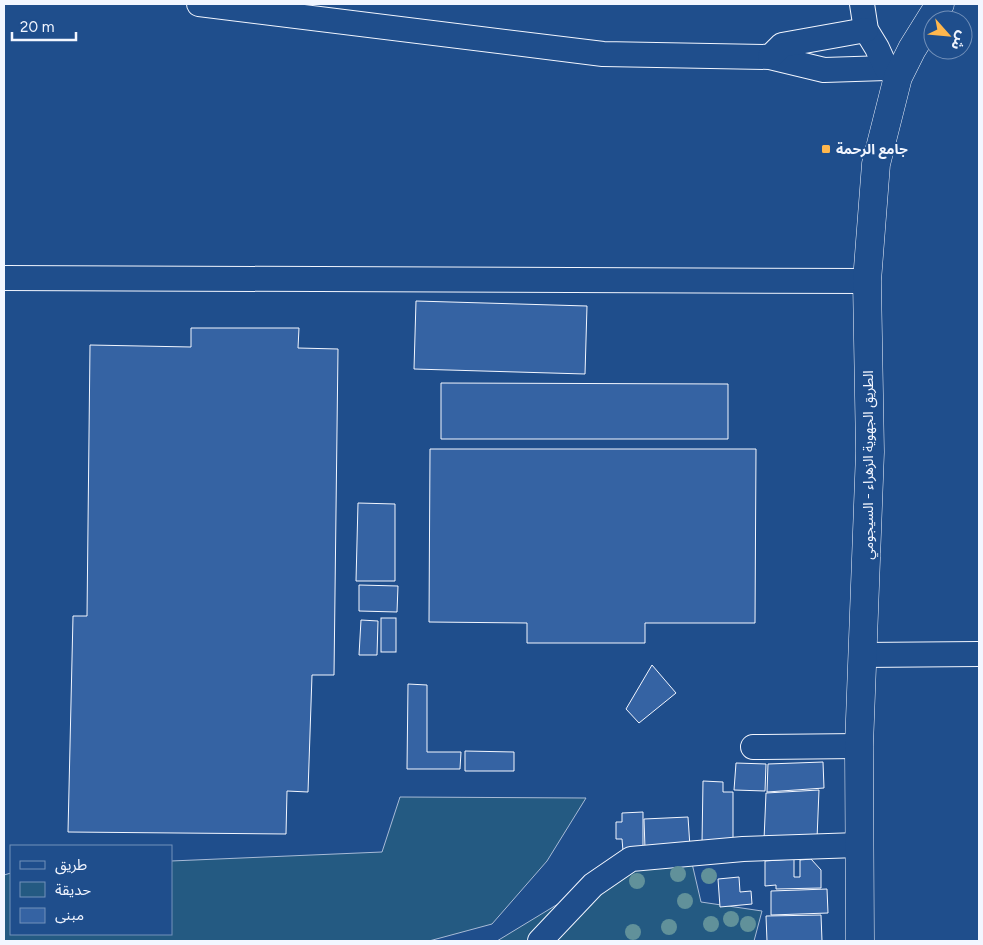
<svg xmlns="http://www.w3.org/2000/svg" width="983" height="945" font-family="Figtree,'Noto Sans Arabic',sans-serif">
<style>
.green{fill:#245a82;stroke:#a8bbd7}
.building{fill:#3563a3;stroke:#f2f6ff}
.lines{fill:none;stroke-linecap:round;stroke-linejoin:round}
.minor-casing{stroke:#f2f6ff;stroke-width:26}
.major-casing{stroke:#f2f6ff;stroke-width:29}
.minor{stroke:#1f4e8c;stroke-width:24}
.major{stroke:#1f4e8c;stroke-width:28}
.tree{fill:#61919a}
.poi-dot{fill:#ffb74d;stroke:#1f4e8c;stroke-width:2}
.labels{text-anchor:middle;stroke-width:4;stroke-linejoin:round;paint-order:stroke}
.poi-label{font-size:14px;font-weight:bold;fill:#f2f6ff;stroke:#1f4e8c;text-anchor:start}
.street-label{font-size:14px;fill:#f2f6ff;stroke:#1f4e8c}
</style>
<rect width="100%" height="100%" fill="#1f4e8c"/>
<g class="green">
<polygon points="400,797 586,798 547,861 492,924 429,941 4,941 4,875 11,873 11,934 171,934 171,861 382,852"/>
<polygon points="691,859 701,902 762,911 754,941 497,941 609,873"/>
</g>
<g class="building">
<polygon points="416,301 587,306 585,374 414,369"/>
<polygon points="191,328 299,328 298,348 338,349 334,675 312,675 308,792 287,791 286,834 68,832 73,616 87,616 90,345 191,347"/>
<polygon points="441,383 728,384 728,439 441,439"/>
<polygon points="430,449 756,449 755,623 645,623 645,643 527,643 527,623 429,622"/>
<polygon points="358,503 395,504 395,581 356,581"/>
<polygon points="359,585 398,586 397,612 359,611"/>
<rect x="381" y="618" width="15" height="34"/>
<polygon points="361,620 378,621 377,655 359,655"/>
<polygon points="652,665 676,693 639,723 626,709"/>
<polygon points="408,684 427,685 427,752 461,752 460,769 407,769"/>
<polygon points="465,751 514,752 514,771 465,771"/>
<polygon points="823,762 824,788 767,792 768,764"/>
<polygon points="736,763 766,764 765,791 734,790"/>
<polygon points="703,781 723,782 723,792 733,792 733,843 702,843"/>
<polygon points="819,790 817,839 764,840 766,793"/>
<polygon points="643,812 643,851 623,851 622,839 616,839 616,822 622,822 622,813"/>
<polygon points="688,817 690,847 645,849 644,819"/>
<polygon points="794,859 794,877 800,877 800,860 811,859 821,870 821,888 776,889 776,885 765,886 765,861"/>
<polygon points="739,877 740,892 751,891 752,904 720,907 718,879"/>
<polygon points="827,889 828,913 771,915 771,891"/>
<polygon points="821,915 822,941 767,941 766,916"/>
</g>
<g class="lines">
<g class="minor-casing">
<g id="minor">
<polyline points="199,4 603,54 770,57 824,70 886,68"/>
<polyline points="862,4 866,30 877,48 886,68 897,76"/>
<polyline points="770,57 782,45 866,30"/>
<polyline points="4,278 867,281"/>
<polyline points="862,655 979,654"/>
<polyline points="753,747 859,746"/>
<polyline points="540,941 593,885 631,859 743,849 858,845"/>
</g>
</g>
<g class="major-casing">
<polyline id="major" points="860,941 859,746 870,452 867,281 876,164 898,77 912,49 940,4"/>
</g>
<use href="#minor" class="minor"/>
<use href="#major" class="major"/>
</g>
<g class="tree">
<circle cx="678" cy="874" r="8"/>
<circle cx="709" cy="876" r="8"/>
<circle cx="637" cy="881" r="8"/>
<circle cx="685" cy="901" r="8"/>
<circle cx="731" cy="919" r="8"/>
<circle cx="711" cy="924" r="8"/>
<circle cx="748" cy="924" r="8"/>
<circle cx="669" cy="927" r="8"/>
<circle cx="633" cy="932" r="8"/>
</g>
<rect class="poi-dot" x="821" y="144" width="10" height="10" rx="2.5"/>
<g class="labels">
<g class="poi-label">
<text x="836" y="154">جامع الرحمة</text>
</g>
<g class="street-label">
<text transform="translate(868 465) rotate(-90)" y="5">الطريق الجهوية الزهراء - السيجومي</text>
</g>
</g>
<rect width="983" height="945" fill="none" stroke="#f2f6ff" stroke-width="10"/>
<rect x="10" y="845" width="162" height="90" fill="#1f4e8c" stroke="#7391ba"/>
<rect x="20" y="861" width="25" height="8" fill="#1f4e8c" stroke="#7391ba"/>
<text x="55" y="870" font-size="15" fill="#f2f6ff">طريق</text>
<rect x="20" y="882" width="25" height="15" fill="#245a82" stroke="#7391ba"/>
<text x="55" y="895" font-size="15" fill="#f2f6ff">حديقة</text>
<rect x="20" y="908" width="25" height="15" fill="#3563a3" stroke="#7391ba"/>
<text x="55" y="920" font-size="15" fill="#f2f6ff">مبنى</text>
<g transform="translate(948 35) rotate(117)"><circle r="24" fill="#1f4e8c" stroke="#7391ba"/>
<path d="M0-4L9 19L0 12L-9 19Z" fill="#ffb74d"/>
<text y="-8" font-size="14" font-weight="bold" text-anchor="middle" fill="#f2f6ff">ش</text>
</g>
<path d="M12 32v8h64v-8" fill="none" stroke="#f2f6ff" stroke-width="2.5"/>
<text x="20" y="32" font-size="15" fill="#f2f6ff" stroke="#1f4e8c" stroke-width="4" paint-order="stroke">20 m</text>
</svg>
